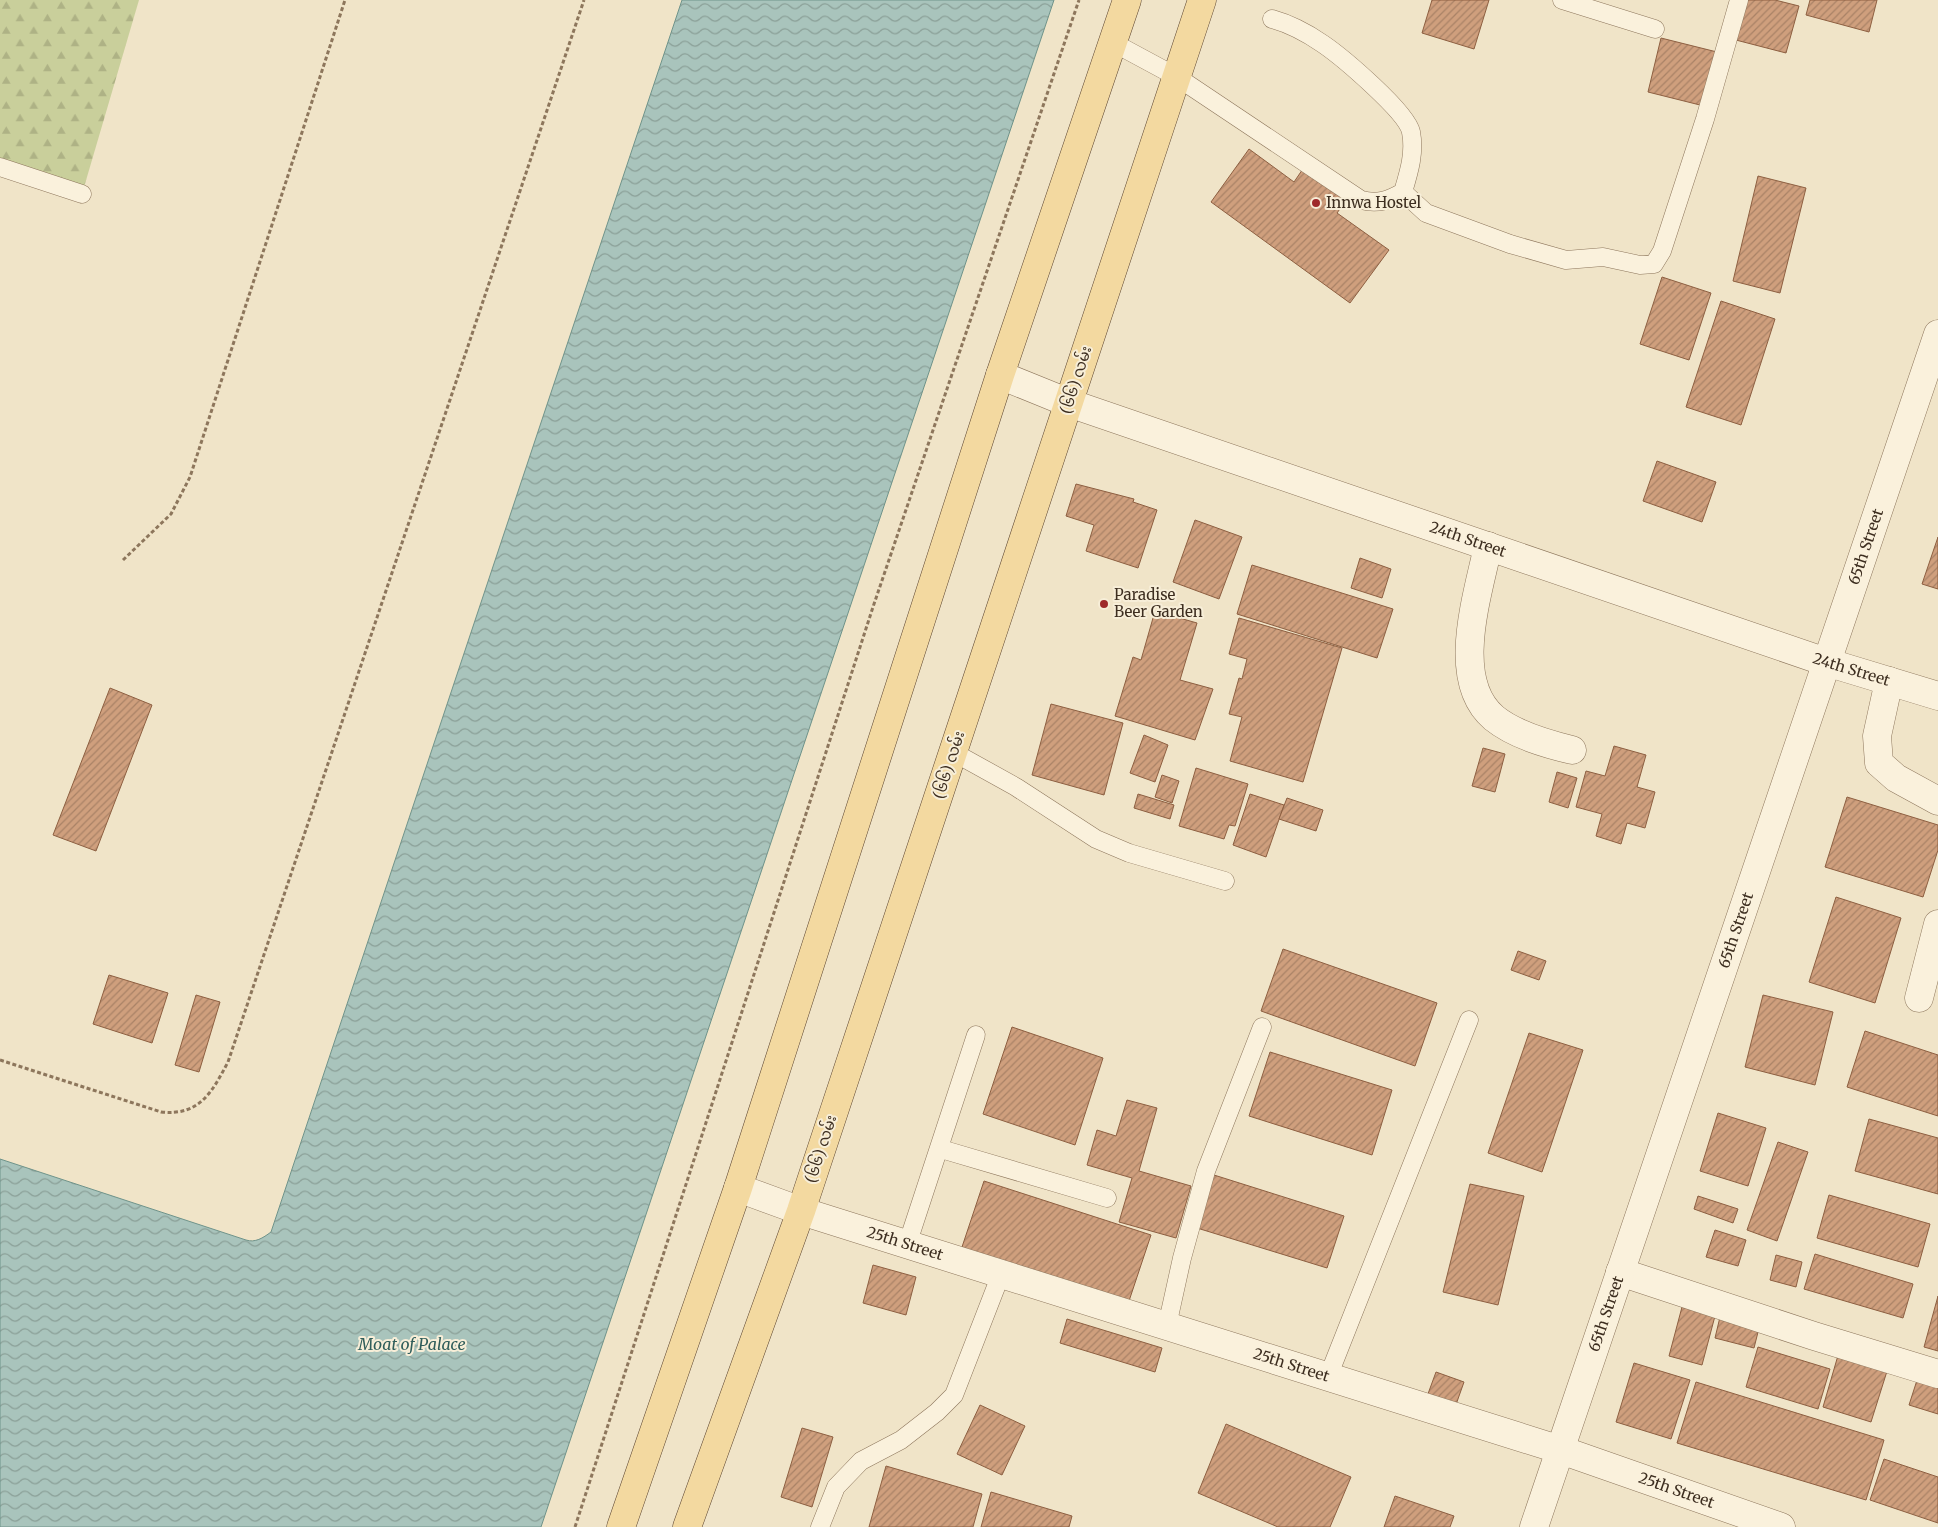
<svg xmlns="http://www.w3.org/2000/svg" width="1938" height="1527" font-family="Merriweather,'Noto Sans Myanmar',serif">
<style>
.forest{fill:url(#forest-firs)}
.water{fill:url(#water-waves);stroke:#6f938a}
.building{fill:url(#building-hatch);stroke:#8d5f41}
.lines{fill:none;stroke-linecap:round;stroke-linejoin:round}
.service-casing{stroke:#8d765c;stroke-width:19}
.minor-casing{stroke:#8d765c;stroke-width:29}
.primary-casing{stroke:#5b4430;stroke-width:29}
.path{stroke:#8d765c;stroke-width:3;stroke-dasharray:4 2.5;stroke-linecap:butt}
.service{stroke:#faf1dc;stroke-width:18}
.minor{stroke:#faf1dc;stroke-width:28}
.primary{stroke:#f3d9a0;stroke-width:28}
.poi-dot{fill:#9e2a2b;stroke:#f7eed8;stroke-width:2}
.labels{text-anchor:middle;stroke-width:4;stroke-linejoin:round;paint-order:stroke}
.poi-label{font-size:15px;fill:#3d2e20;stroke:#f7eed8;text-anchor:start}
.street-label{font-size:15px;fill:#3d2e20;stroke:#f7eed8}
.water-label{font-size:16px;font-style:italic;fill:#2f5d5a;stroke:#f7eed8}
</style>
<defs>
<pattern id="forest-firs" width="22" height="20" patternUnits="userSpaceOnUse" patternTransform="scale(1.25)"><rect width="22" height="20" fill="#c9cf9b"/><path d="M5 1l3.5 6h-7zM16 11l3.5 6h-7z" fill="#aeb285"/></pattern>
<pattern id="water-waves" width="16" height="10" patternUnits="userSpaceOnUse" patternTransform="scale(1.25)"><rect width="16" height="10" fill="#a9c4bc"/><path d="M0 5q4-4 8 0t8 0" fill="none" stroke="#8ba098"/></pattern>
<pattern id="building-hatch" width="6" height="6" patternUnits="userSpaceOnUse" patternTransform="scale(1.25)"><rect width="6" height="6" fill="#cf9f7d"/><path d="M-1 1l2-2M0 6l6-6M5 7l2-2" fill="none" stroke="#a98266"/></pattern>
</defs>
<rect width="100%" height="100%" fill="#f0e4c8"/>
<polygon class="forest" points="0,0 139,0 82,194 0,167"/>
<path class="water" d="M682 0H1054L541 1527H0V1159L246 1240C255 1243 263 1238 271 1232Z"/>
<g class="building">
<polygon points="1432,0 1489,0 1474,49 1422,33"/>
<polygon points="1742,0 1775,0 1799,6 1786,53 1732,39"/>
<polygon points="1810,0 1877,0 1869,32 1806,15"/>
<polygon points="1661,38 1721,53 1708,107 1648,92"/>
<polygon points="1249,149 1294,182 1311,157 1354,189 1337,213 1389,250 1350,303 1211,202"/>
<polygon points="1758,176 1806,188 1780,293 1733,281"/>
<polygon points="1662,277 1711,293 1689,360 1640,344"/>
<polygon points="1721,301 1775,319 1741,425 1686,407"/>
<polygon points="1657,461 1716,482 1702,522 1643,501"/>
<polygon points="1076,484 1134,499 1133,502 1157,510 1138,568 1086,551 1094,525 1066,516"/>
<polygon points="1195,520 1242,537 1219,599 1173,582"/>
<polygon points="1938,537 1938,589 1922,584"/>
<polygon points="1360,558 1391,569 1382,598 1351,588"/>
<polygon points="1252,565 1393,609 1377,658 1237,614"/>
<polygon points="1155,611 1197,623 1180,680 1213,689 1195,740 1115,716 1133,657 1141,660"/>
<polygon points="1239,618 1342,648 1303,782 1230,761 1242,717 1229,714 1239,678 1242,679 1247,659 1229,654"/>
<polygon points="110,688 152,705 96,851 53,835"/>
<polygon points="1051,704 1123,723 1104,795 1032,775"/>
<polygon points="1144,735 1168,745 1155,782 1130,773"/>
<polygon points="1614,746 1646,755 1637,787 1655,792 1645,828 1627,823 1621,844 1596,836 1602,814 1576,807 1586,771 1605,776"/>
<polygon points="1483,748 1505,754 1495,792 1472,786"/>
<polygon points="1196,768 1248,784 1235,826 1229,825 1224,839 1179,826"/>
<polygon points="1557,772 1577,778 1568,808 1549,802"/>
<polygon points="1162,775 1179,781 1172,803 1155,797"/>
<polygon points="1138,794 1174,805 1170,819 1134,808"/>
<polygon points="1250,794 1284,805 1266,857 1233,845"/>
<polygon points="1847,797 1938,825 1938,850 1923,897 1825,867"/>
<polygon points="1287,798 1323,810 1316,831 1279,819"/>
<polygon points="1836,897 1901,918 1875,1003 1809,982"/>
<polygon points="1283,949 1437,1003 1415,1066 1261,1011"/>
<polygon points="1518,951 1546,961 1539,980 1511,970"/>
<polygon points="109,975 168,993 152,1043 93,1024"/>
<polygon points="196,995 220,1002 199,1072 175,1065"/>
<polygon points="1763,995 1833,1012 1815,1085 1745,1067"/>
<polygon points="1012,1027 1103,1058 1075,1145 983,1114"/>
<polygon points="1865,1031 1938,1055 1938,1116 1847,1087"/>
<polygon points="1529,1033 1583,1050 1542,1172 1488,1153"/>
<polygon points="1270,1052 1392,1090 1372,1155 1249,1116"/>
<polygon points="1127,1100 1157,1108 1139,1171 1191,1186 1176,1238 1119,1222 1132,1178 1087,1165 1097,1130 1116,1136"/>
<polygon points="1718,1113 1766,1128 1748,1186 1700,1171"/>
<polygon points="1869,1119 1938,1138 1938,1194 1855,1171"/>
<polygon points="1778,1142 1808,1152 1777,1241 1747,1230"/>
<polygon points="1214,1175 1344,1216 1327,1268 1197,1228"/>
<polygon points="984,1181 1151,1235 1127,1307 960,1253"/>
<polygon points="1470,1184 1524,1196 1498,1305 1443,1292"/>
<polygon points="1829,1195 1930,1224 1918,1267 1817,1238"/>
<polygon points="1698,1196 1738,1209 1733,1223 1694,1209"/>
<polygon points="1715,1230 1746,1240 1738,1266 1706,1257"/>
<polygon points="1815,1254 1913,1284 1903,1318 1804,1289"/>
<polygon points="1776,1255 1802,1262 1796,1287 1770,1280"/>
<polygon points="873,1265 916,1277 906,1315 863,1303"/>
<polygon points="1938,1296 1938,1351 1924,1347"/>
<polygon points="1682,1307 1715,1316 1702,1365 1669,1356"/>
<polygon points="1720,1317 1759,1328 1754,1348 1715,1338"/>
<polygon points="1067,1319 1162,1348 1155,1372 1060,1343"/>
<polygon points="1758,1347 1830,1369 1818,1409 1746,1387"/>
<polygon points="1839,1352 1888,1368 1871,1422 1823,1407"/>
<polygon points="1634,1363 1690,1380 1671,1439 1616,1422"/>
<polygon points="1436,1372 1464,1382 1453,1413 1425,1402"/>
<polygon points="1919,1374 1938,1380 1938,1414 1909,1405"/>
<polygon points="1696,1382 1884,1440 1866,1500 1677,1443"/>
<polygon points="980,1405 1025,1426 1002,1475 957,1454"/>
<polygon points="1226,1424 1351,1477 1330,1527 1278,1527 1198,1493"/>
<polygon points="802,1428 833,1437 812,1507 781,1497"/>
<polygon points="1884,1459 1938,1477 1938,1523 1870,1500"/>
<polygon points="886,1466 982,1494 973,1527 869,1527"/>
<polygon points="991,1492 1072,1516 1069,1527 981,1527"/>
<polygon points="1395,1496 1454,1516 1450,1527 1384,1527"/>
</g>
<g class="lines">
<g class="service-casing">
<g id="service">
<polyline points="1562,0 1655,29"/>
<path d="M1112 42 1177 77 1361 200C1377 204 1388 201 1403 192 1409 172 1415 153 1411 132 1407 112 1342 57 1323 44 1307 33 1290 24 1272 19"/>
<polyline points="0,167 82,194"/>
<polyline points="1403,192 1426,213 1510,244 1566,260 1603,257 1640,265 1654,264 1662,251 1705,119 1739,0"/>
<polyline points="953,752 1016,787 1096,839 1129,853 1225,881"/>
<polyline points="941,1149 1107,1198"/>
<polyline points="907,1245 976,1035"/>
<polyline points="1167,1326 1182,1258 1206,1171 1262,1027"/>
<polyline points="1328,1377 1469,1020"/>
<polyline points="820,1527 836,1487 861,1461 901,1440 937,1412 954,1395 1001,1274"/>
</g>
</g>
<g class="minor-casing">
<g id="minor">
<path id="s1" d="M1000 375 1069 403 1826 662 1938 696"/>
<path d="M1488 546C1478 595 1449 680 1494 718 1515 735 1547 744 1572 750"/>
<polyline points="1889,681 1877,736 1879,763 1896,778 1938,801"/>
<polyline points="1919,998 1938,924"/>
<path id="s2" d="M738 1188 801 1211 1561 1450 1781 1527"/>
<polyline points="1620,1272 1814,1336 1938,1374"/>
<path id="s3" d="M1534 1527 1938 334"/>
</g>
</g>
<g class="primary-casing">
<g id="primary">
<polyline points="621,1527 738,1188 1000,375 1127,0"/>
<polyline points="687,1527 801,1211 1202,0"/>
</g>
</g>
<g class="path">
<polyline points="123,560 171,514 190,477 345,0"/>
<path d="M0 1060 161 1112C200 1116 212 1092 228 1062L584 0"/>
<polyline points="575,1527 873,607 1079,0"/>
</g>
<use href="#service" class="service"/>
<use href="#minor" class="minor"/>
<use href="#primary" class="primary"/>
</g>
<g class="poi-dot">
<circle cx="1316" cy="203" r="5"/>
<circle cx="1104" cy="604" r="5"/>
</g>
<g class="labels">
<g class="poi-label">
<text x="1326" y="208">Innwa Hostel</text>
<text x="1114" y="600">Paradise<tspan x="1114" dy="17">Beer Garden</tspan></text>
</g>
<g class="street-label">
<text transform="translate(1076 380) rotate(-72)" y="5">(၆၆) လမ်း</text>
<text dy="5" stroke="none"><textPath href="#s1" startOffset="496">24th Street</textPath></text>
<text dy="5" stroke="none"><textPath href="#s3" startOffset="1035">65th Street</textPath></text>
<text dy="5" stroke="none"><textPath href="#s1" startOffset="901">24th Street</textPath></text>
<text transform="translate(949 765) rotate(-72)" y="5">(၆၆) လမ်း</text>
<text dy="5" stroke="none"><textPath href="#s3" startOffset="630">65th Street</textPath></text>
<text transform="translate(821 1149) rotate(-72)" y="5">(၆၆) လမ်း</text>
<text dy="5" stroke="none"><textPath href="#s2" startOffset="176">25th Street</textPath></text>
<text dy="5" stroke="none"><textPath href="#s3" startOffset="225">65th Street</textPath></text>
<text dy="5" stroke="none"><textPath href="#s2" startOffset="581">25th Street</textPath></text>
<text dy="5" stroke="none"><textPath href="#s2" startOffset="986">25th Street</textPath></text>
</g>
<g class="water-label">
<text x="412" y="1350">Moat of Palace</text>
</g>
</g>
</svg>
